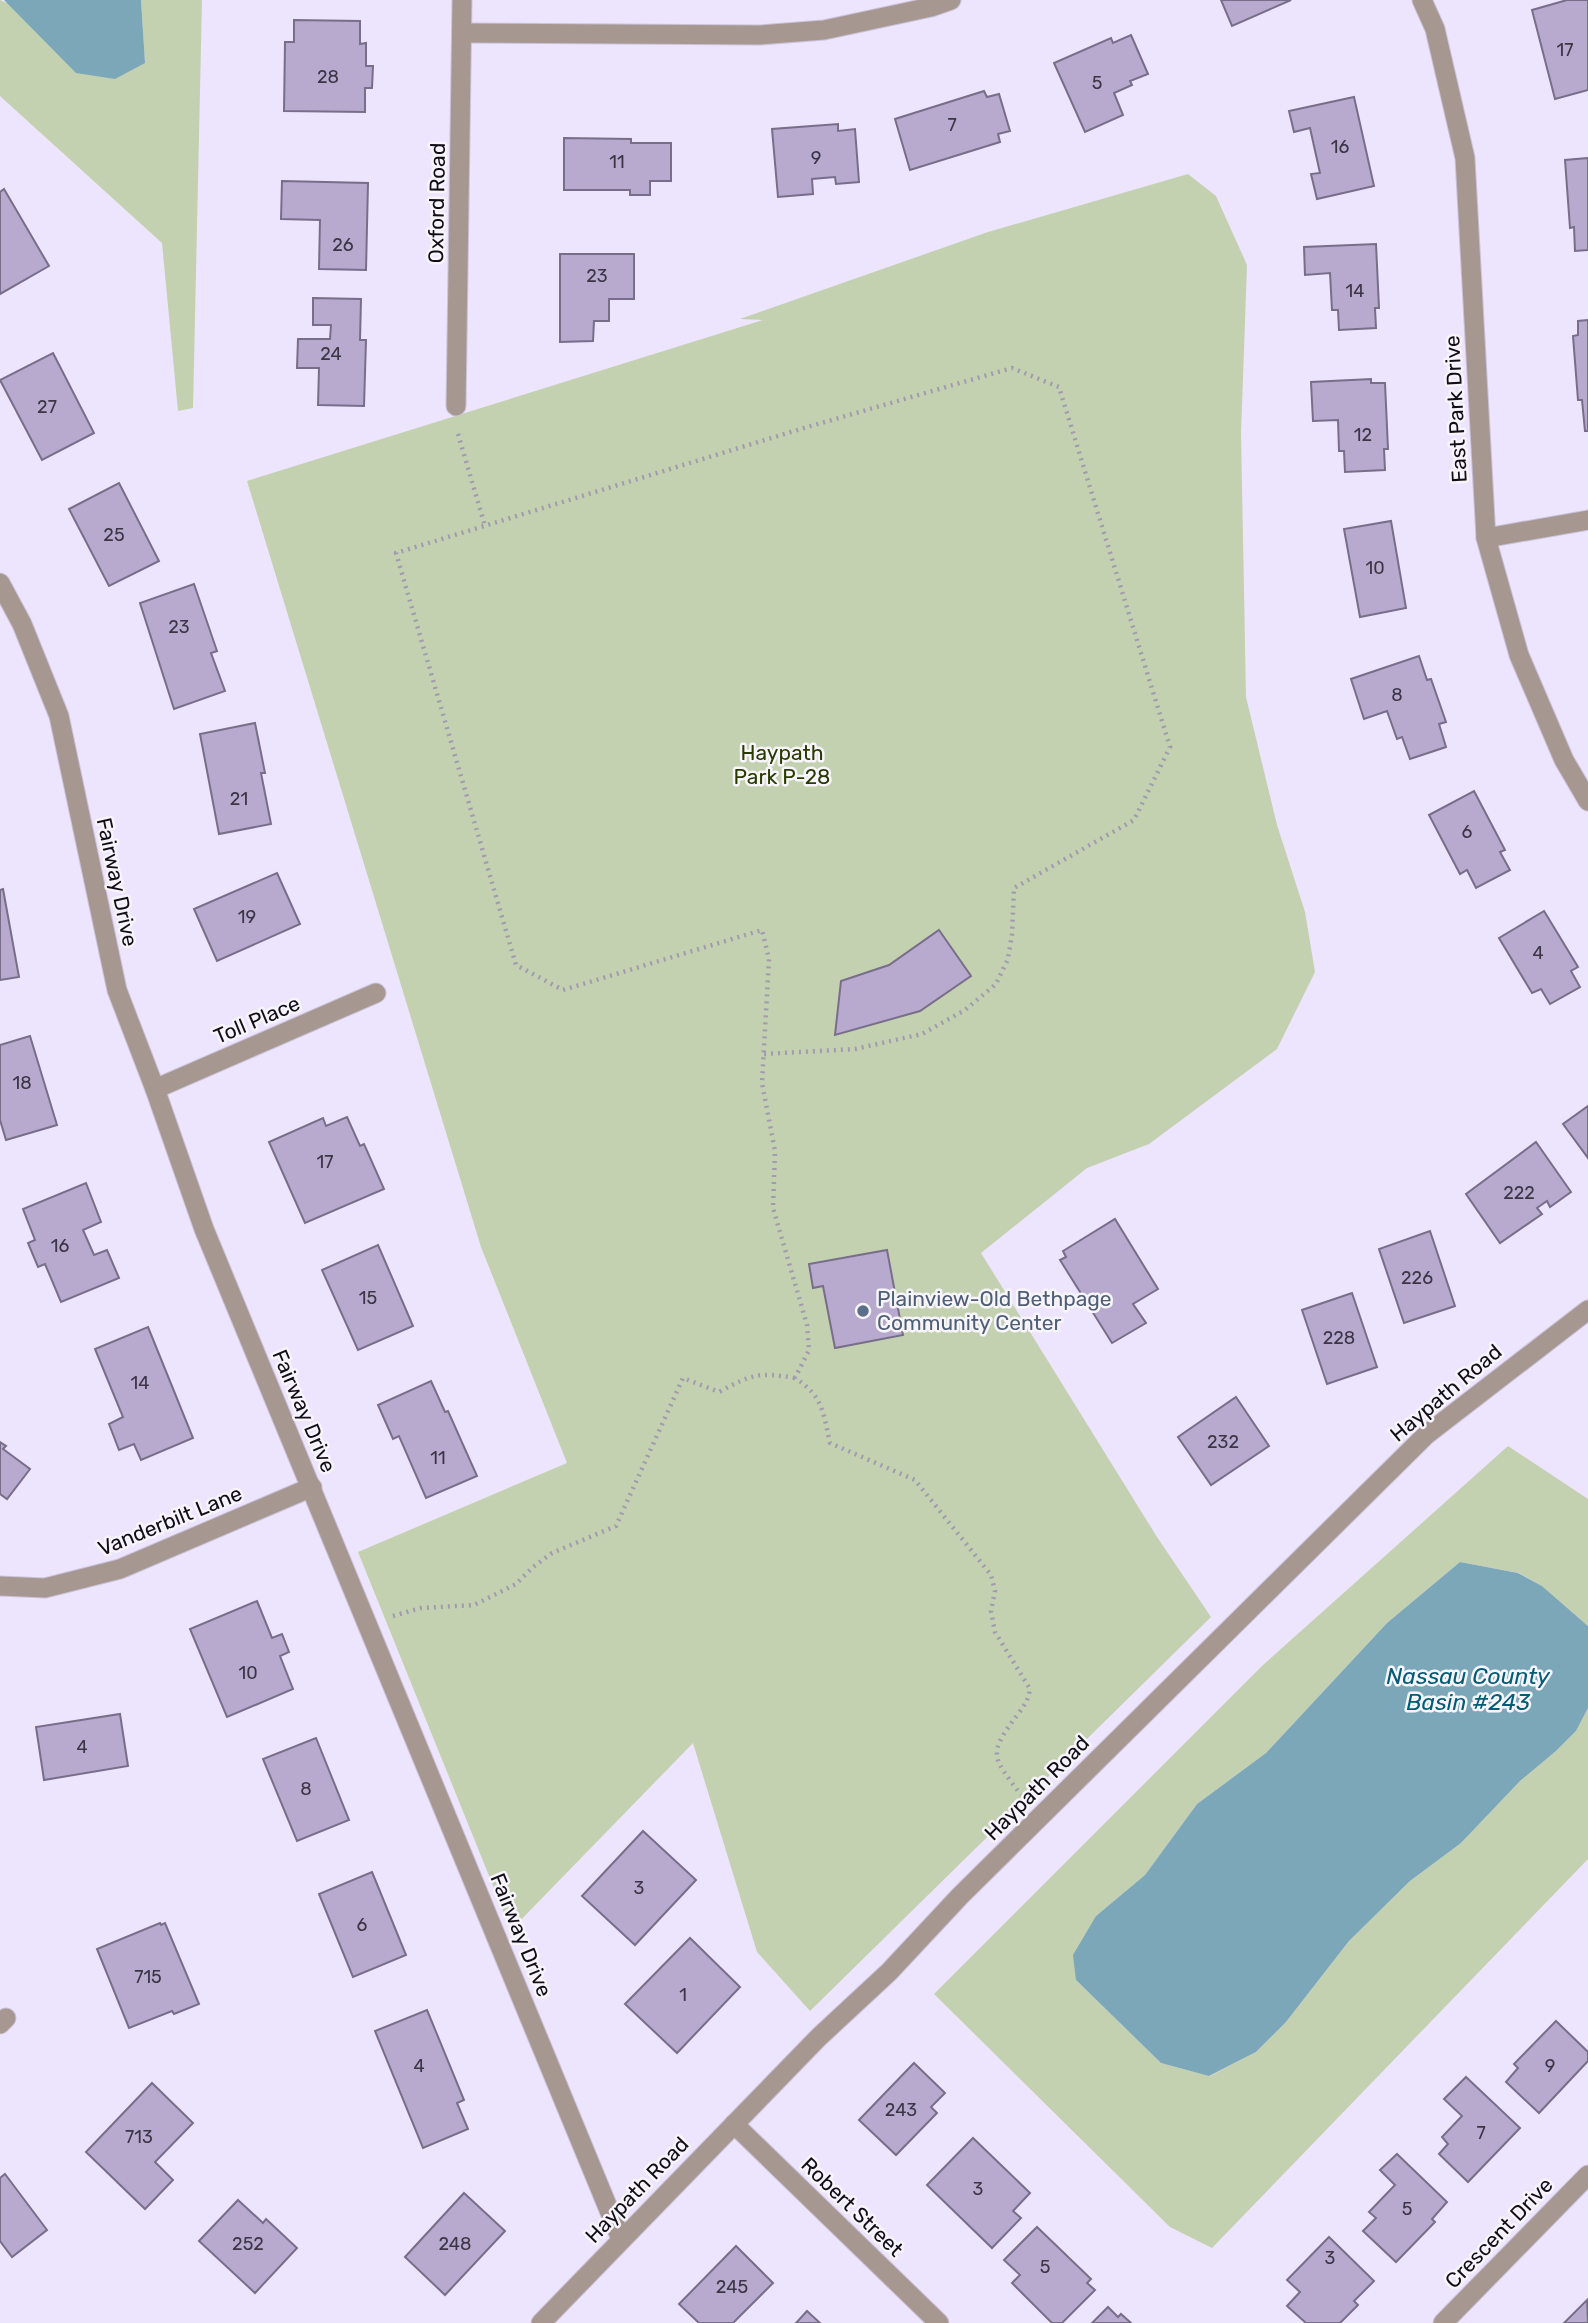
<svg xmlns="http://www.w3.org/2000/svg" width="1588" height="2323" font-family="Rubik,sans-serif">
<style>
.green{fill:#c3d1b0}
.water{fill:#7ca7b8}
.building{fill:#b7aace;stroke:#786e8a;stroke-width:2}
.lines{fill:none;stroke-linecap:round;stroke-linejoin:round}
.minor-casing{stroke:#cac2d8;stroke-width:21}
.tertiary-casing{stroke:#cac2d8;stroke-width:21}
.path{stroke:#a29aae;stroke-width:4.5;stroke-dasharray:2 5;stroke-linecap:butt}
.minor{stroke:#a69891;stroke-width:19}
.tertiary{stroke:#a69891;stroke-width:19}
.service-dot{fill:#5c6f8a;stroke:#f7f5fb;stroke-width:2.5}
.labels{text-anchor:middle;stroke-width:5;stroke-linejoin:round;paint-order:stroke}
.number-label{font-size:18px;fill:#3b3546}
.street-label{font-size:21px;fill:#120e18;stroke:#f7f5fb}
.park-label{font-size:21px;fill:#293a00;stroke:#f7f5fb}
.service-label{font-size:21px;fill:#4e5e75;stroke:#f7f5fb;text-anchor:start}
.water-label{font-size:23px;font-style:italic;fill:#025c75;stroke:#f7f5fb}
</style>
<rect width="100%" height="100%" fill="#ede4fd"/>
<g class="green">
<polygon points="0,0 145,63 141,0 202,0 193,408 178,411 162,243 0,96"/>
<polygon points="1188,174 1216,196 1247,265 1241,433 1246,697 1277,825 1305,912 1315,972 1277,1049 1149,1144 1087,1168 981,1253 1157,1537 1211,1617 810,2011 757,1952 693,1743 511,1930 358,1552 567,1463 481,1247 247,481 763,320 740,319 988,232"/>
<polygon points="1508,1446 1588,1499 1588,1626 1542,1586 1519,1573 1460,1562 1387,1623 1266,1753 1197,1804 1145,1875 1096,1916 1076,1980 1161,2063 1210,2076 1256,2052 1286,2022 1349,1941 1410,1881 1461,1843 1520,1781 1556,1751 1576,1731 1588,1708 1588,1859 1212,2248 1170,2227 934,1994 1262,1666"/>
</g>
<g class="water">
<polygon points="4,0 141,0 145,63 115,79 76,73"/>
<polygon points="1460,1562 1518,1573 1542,1586 1588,1626 1588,1708 1576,1731 1556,1751 1520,1781 1461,1843 1410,1881 1349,1941 1286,2022 1256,2052 1209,2076 1161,2063 1076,1980 1073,1955 1096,1916 1145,1875 1197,1804 1266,1753 1387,1623"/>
</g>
<g class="building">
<polygon points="1221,0 1291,0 1232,26"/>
<polygon points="1567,0 1588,0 1588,90 1555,99 1532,10"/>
<polygon points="294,20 360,21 360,44 366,43 366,66 373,66 372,88 365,88 365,112 284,111 285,42 294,42"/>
<polygon points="1131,35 1148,74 1130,81 1132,85 1114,93 1123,115 1085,132 1054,63 1111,38 1113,43"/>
<polygon points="984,91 987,97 999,94 1010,131 998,134 1000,142 910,170 895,119"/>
<polygon points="1354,97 1374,186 1317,199 1311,174 1320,173 1310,128 1294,132 1289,111"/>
<polygon points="838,124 838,131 855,129 859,182 836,184 835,177 812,179 813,194 778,197 772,129"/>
<polygon points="564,138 631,139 631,143 671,143 671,181 650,181 650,195 630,195 630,190 564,190"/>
<polygon points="1588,158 1588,250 1575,251 1574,227 1570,228 1565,160"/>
<polygon points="282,181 368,183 366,270 319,269 320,220 281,219"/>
<polygon points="4,189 49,266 0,294 0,192"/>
<polygon points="1376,244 1379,308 1375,308 1376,328 1339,330 1338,310 1332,310 1330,273 1305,275 1304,247"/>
<polygon points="560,254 634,254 634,299 609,299 609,321 594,321 593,341 560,342"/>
<polygon points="313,298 361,299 360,340 366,340 364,406 318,405 319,368 297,368 298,339 330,339 331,325 313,325"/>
<polygon points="1588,320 1588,431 1585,431 1582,400 1578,400 1573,336 1578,335 1578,321"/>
<polygon points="53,353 94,433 42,460 0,380"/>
<polygon points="1371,379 1371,383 1385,383 1388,449 1384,449 1385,470 1345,472 1344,451 1339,451 1338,420 1313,421 1311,382"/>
<polygon points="119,483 159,561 109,586 69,509"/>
<polygon points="1391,521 1406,608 1360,617 1344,529"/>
<polygon points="194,584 217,651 211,653 225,691 174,709 140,603"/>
<polygon points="1419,656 1427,680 1431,679 1446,722 1439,724 1446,747 1410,759 1402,737 1397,739 1387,711 1364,719 1351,679"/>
<polygon points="255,723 265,773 261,773 271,824 219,834 200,734"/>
<polygon points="1474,791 1505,850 1500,852 1510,870 1476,888 1467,870 1460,874 1429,815"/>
<polygon points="277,873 300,924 217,961 194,909"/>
<polygon points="3,889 19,977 0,980 0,890"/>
<polygon points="1544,911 1578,967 1571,971 1580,987 1550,1004 1541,989 1532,993 1499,938"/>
<polygon points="939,930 971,976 920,1011 835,1035 841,981 889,965"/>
<polygon points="30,1036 57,1125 6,1140 0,1120 0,1045"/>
<polygon points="1588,1106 1588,1158 1563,1124"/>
<polygon points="347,1117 360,1146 364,1144 384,1189 305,1223 269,1142 323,1118 326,1126"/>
<polygon points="1536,1142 1571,1192 1550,1207 1547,1201 1537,1208 1542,1214 1500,1243 1466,1194"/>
<polygon points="86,1183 101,1222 83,1230 94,1255 107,1250 119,1278 61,1302 45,1264 38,1267 28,1243 35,1240 23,1209"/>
<polygon points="1115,1219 1158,1289 1133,1304 1146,1323 1112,1343 1060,1260 1066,1257 1063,1251"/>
<polygon points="1430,1231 1455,1306 1404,1323 1379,1249"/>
<polygon points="378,1245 413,1326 358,1350 322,1270"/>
<polygon points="887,1250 903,1335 835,1348 823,1286 813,1288 809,1264"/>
<polygon points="1352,1293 1377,1367 1327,1384 1302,1310"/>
<polygon points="148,1327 193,1438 141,1460 134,1444 119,1450 109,1424 123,1417 95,1349"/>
<polygon points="431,1381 445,1412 448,1411 477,1476 426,1498 399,1436 393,1439 378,1405"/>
<polygon points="1236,1397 1269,1446 1211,1485 1178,1437"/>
<polygon points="0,1442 6,1446 3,1449 30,1469 7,1499 0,1494"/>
<polygon points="257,1601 272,1638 282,1634 289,1652 280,1656 293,1689 227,1717 190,1629"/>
<polygon points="120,1714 128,1766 44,1780 36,1727"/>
<polygon points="316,1738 349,1820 297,1841 263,1759"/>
<polygon points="643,1831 696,1880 635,1945 582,1896"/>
<polygon points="372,1872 406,1955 353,1977 319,1894"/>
<polygon points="160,1923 161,1925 165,1923 199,2004 174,2014 172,2011 129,2028 97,1949"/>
<polygon points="690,1938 740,1987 677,2053 625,2004"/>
<polygon points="427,2010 464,2100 457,2103 468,2129 423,2148 375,2031"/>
<polygon points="1556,2021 1588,2052 1588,2061 1539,2113 1506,2082 1518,2068 1514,2064"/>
<polygon points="914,2063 945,2093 931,2107 937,2113 896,2155 859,2120"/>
<polygon points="1466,2077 1520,2128 1468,2182 1439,2154 1448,2144 1442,2137 1462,2116 1444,2099"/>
<polygon points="152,2083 193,2123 155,2162 173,2180 145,2209 86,2152"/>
<polygon points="973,2138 1030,2193 1013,2211 1021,2218 992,2248 927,2185"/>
<polygon points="1397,2154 1447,2202 1432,2219 1435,2222 1396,2262 1363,2231 1376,2218 1369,2212 1395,2185 1380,2170"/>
<polygon points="5,2174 47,2230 12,2257 0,2241 0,2178"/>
<polygon points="464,2193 505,2231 445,2295 405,2257"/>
<polygon points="238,2200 263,2223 266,2219 297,2248 255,2293 199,2241"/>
<polygon points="1037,2227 1091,2279 1087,2283 1095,2290 1062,2323 1052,2323 1012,2283 1020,2275 1004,2260"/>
<polygon points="1329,2237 1374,2281 1354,2301 1358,2305 1340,2323 1306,2323 1287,2306 1300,2292 1287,2280"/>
<polygon points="736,2246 773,2283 733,2323 699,2323 679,2304"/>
<polygon points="1587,2300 1588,2323 1564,2323"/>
<polygon points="1108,2307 1118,2317 1121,2314 1131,2323 1092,2323"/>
<polygon points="807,2311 820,2323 796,2323"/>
</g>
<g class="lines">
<g class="minor-casing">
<g id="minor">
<polyline points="1422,0 1435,29 1465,158 1486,538 1519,655 1564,760 1588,801"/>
<polyline points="462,33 760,35 824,30 931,7 951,0"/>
<polyline points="456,406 462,0"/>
<polyline points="1486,538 1588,520"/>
<polyline points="0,583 22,624 59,716 117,990 155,1089 204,1229 621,2239"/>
<polyline points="155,1089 376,993"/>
<polyline points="0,1586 45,1588 120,1569 312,1487"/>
<polyline points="0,2024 6,2018"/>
<polyline points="734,2124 939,2323"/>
<polyline points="1443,2323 1588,2175"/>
</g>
</g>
<g class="tertiary-casing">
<polyline id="tertiary" points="541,2323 819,2037 889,1972 960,1896 1426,1435 1588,1310"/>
</g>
<g class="path">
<polyline points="458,434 485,526"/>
<path d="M764 1054 855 1049 922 1034 965 1010 996 984 1008 959 1012 934 1014 888 1134 820 1170 747 1059 387 1012 368 804 428 396 553 516 965 563 990 762 930 769 959 762 1083 775 1151 773 1208 807 1325 809 1350 795 1378C823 1396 823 1412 830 1443L915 1480 991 1575 995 1591 991 1611 995 1632 1030 1689C1028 1700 1025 1705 1018 1714 987 1755 992 1756 1021 1795"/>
<path d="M393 1616 421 1608 474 1605 516 1584 533 1567 552 1553 616 1526 683 1378 719 1392C752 1374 759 1372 795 1378"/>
</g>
<use href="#minor" class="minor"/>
<use href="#tertiary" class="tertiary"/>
</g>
<circle class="service-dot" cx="863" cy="1311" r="7"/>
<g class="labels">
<g class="number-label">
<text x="1565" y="56">17</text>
<text x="328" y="83">28</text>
<text x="1097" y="89">5</text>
<text x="952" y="131">7</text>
<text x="1340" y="153">16</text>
<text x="816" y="164">9</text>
<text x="617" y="168">11</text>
<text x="343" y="251">26</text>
<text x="597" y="282">23</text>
<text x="1355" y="297">14</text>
<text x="331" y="360">24</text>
<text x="47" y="413">27</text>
<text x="1363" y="441">12</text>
<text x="114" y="541">25</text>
<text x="1375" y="574">10</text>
<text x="179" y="633">23</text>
<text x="1397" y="701">8</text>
<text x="239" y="805">21</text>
<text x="1467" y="838">6</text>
<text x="247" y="923">19</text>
<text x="1538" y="959">4</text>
<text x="22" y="1089">18</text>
<text x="325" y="1168">17</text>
<text x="1519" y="1199">222</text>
<text x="60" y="1252">16</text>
<text x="1417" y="1284">226</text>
<text x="368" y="1304">15</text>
<text x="1339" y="1344">228</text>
<text x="140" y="1389">14</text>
<text x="1223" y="1448">232</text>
<text x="438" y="1464">11</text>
<text x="248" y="1679">10</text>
<text x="82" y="1753">4</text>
<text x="306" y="1795">8</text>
<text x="639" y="1894">3</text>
<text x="362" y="1931">6</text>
<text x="148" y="1983">715</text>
<text x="683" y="2001">1</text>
<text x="419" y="2072">4</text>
<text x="1550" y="2072">9</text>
<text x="901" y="2116">243</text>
<text x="1481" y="2139">7</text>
<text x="139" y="2143">713</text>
<text x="978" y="2195">3</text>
<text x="1407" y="2215">5</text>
<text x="248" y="2250">252</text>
<text x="455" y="2250">248</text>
<text x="1330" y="2264">3</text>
<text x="1045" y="2273">5</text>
<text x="732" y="2293">245</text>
</g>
<g class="street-label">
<text transform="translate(437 203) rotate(-89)" y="7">Oxford Road</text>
<text transform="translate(1456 409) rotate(-93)" y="7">East Park Drive</text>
<text transform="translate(117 882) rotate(78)" y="7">Fairway Drive</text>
<text transform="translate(257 1020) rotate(-23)" y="7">Toll Place</text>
<text transform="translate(1446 1393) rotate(-40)" y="7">Haypath Road</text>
<text transform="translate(304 1411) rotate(67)" y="7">Fairway Drive</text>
<text transform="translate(170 1521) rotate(-22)" y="7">Vanderbilt Lane</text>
<text transform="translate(1037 1788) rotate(-45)" y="7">Haypath Road</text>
<text transform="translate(521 1935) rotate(68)" y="7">Fairway Drive</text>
<text transform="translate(637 2190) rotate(-46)" y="7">Haypath Road</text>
<text transform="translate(852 2207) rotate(44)" y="7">Robert Street</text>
<text transform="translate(1499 2233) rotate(-46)" y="7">Crescent Drive</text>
</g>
<g class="park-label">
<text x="782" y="760">Haypath<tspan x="782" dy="24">Park P-28</tspan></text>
</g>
<g class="service-label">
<text x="877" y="1306">Plainview-Old Bethpage<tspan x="877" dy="24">Community Center</tspan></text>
</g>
<g class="water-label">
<text x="1468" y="1684">Nassau County<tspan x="1468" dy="26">Basin #243</tspan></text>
</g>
</g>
</svg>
